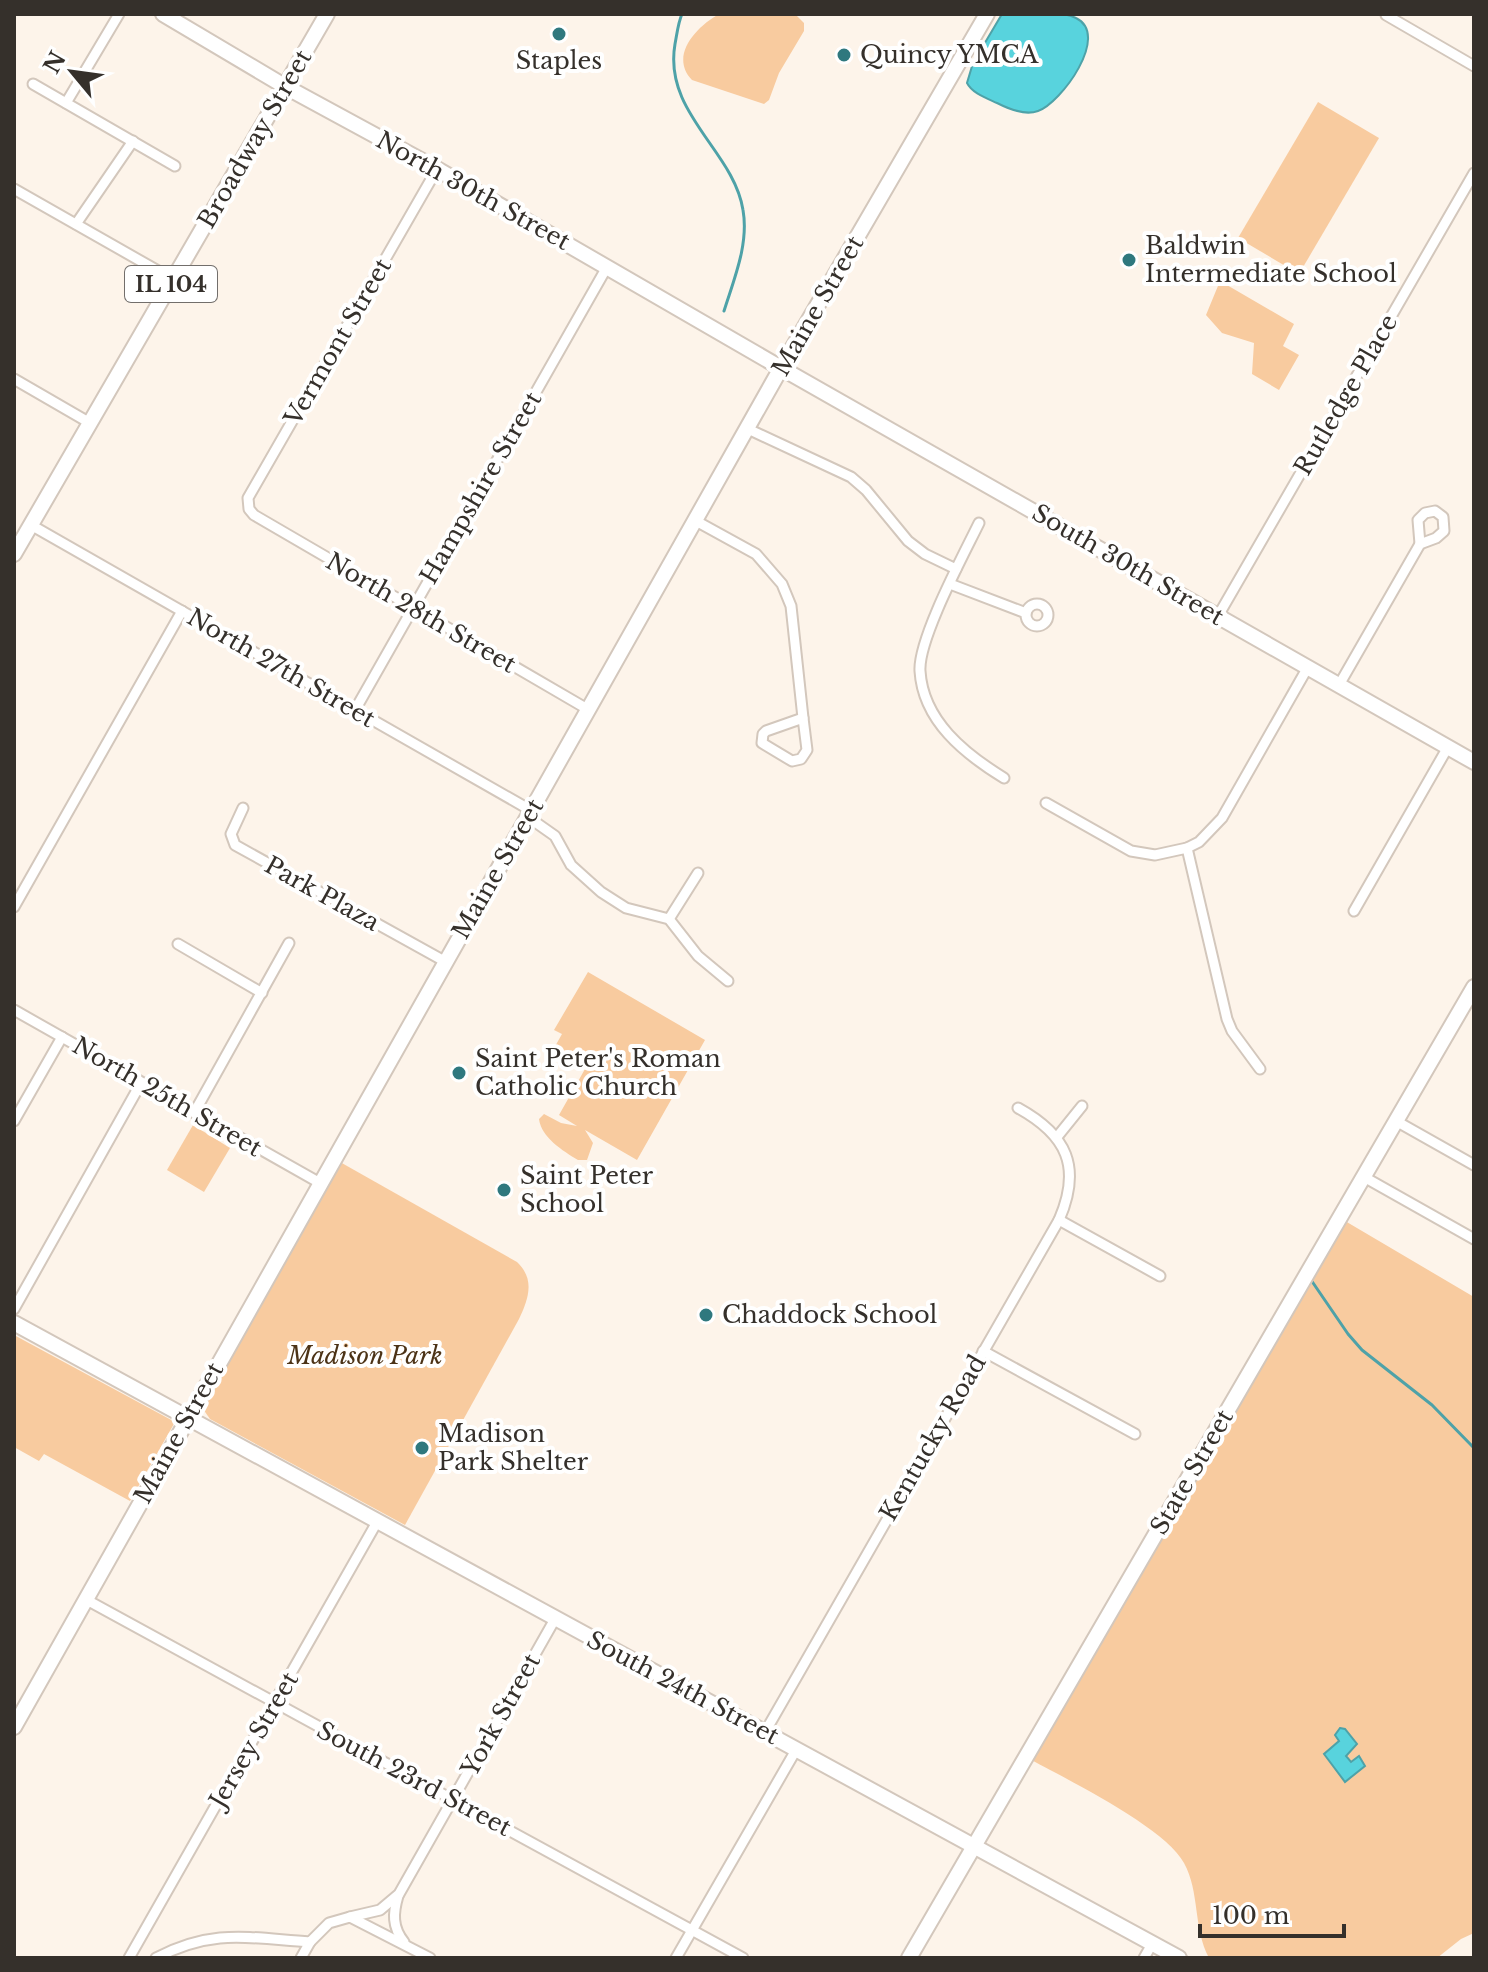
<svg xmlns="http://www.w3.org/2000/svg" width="1488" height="1972" font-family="'Libre Baskerville',serif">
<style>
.green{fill:#f8cb9f}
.water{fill:#58d3dd;stroke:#4ea2a8;stroke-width:2}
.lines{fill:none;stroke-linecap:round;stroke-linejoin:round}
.stream{stroke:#4ea2a8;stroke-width:3}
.street-casing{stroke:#d3c7bc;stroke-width:13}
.secondary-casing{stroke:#d3c7bc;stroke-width:18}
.primary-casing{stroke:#d3c7bc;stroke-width:18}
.street{stroke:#fff;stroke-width:9}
.secondary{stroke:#fff;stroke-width:14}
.primary{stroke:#fff;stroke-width:14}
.poi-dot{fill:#2f787e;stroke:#fff;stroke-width:3}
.labels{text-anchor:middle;stroke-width:8;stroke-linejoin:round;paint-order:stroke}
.shield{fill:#fff;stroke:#726e6b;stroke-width:2}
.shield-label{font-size:22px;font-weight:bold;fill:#35302b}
.poi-label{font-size:24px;fill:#35302b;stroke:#fff;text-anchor:start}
.street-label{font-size:24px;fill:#35302b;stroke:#fff}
.park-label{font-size:24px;font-style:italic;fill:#4c3317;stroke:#fff}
</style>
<rect width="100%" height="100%" fill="#fdf4ea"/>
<g class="green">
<path d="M719 14H795L804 23V31L779 73 769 100 764 104 692 80C669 56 696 27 719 14Z"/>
<polygon points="1318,102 1379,138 1299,274 1238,238"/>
<polygon points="1220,281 1294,324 1283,346 1299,355 1279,390 1252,374 1254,343 1222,333 1206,315"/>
<path d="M588 972 705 1040 637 1160 585 1130 593 1143 587 1160H578C563 1151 541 1137 539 1119L544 1114 561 1123 577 1126 559 1115 585 1069 553 1050 562 1034 554 1030Z"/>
<polygon points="193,1125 230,1148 204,1192 167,1170"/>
<path d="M340 1162 517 1262C535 1279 529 1298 519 1319L405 1525 210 1419 203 1409Z"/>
<path d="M1340 1218 1474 1297V1933L1461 1939 1437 1958H1209C1193 1928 1200 1892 1184 1863 1165 1827 1064 1778 1026 1757Z"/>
<polygon points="14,1335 175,1422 130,1501 44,1454 39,1461 14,1447"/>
</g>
<g class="water">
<path d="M1002 14C1022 14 1059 9 1076 18 1111 35 1061 103 1038 111 1025 116 1009 109 997 103 986 98 972 93 967 83L973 63Z"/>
<polygon points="1340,1728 1345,1729 1357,1744 1346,1756 1351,1762 1359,1756 1365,1766 1345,1782 1324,1754 1339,1741 1335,1735"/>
</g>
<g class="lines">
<g class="stream">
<path d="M682 14C678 23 677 34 675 44 663 113 734 151 743 210 749 244 734 279 724 311"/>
<polyline points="1309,1277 1348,1334 1362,1350 1432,1405 1474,1448"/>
</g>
<g class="street-casing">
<g id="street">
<polyline points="1386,15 1474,66"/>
<polyline points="33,84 175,166"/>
<polyline points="66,103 119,14"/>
<polyline points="437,169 248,498 249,509 254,515 589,710"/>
<polyline points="14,189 174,280"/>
<polyline points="76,224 133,141"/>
<polyline points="14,379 90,423"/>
<polyline points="748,429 851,477 866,490 908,541 925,554 956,569"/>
<polygon points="1435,511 1443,517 1444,531 1436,538 1420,544 1418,520 1425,513"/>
<polyline points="696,521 756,554 782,584 791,606 803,718"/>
<path d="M979 523C964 554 918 639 920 671 923 721 965 754 1004 778"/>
<polyline points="31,525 532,811"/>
<polyline points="950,584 1026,613"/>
<circle cx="1037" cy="615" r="11"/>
<polyline points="1218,616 1474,173"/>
<polyline points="1339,685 1420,544"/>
<polyline points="355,710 607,267"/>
<polygon points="803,718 807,750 801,759 792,761 762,743 763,734 766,731"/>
<polyline points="1046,803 1131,851 1155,855 1187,848 1199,842 1222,818 1308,667"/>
<polyline points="243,808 231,834 235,845 446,962"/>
<polyline points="528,817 555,836 571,865 601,892 626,908 669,919 698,956 728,981"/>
<polyline points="1187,848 1227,1019 1232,1031 1260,1069"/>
<polyline points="14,907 182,611"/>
<polyline points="1354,911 1448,747"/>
<polyline points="669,919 698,873"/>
<polyline points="178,944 262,993"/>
<polyline points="14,1010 320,1183"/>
<polyline points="194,1113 289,943"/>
<polyline points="14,1121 62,1037"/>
<polyline points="1396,1121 1474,1165"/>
<polyline points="1057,1137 1082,1106"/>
<polyline points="1364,1177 1474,1239"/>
<polyline points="1059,1220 1160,1276"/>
<polyline points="14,1309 141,1083"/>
<polyline points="983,1351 1135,1434"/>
<polyline points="85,1599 743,1958"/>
<path d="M765 1732 1059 1220C1082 1167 1067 1135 1018 1108"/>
<path d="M398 1896C393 1913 392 1927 404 1942"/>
<polyline points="350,1917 380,1910 399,1894 555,1619"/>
<polyline points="129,1958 377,1522"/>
<path d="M156 1958C213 1928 249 1938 310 1942L329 1923 350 1917 430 1958"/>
<polyline points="301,1958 310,1942"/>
<polyline points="676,1958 796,1750"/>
<polyline points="1144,1958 1152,1944"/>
</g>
</g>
<g class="secondary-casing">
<g id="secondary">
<polyline points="163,14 286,87 437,169 781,368 1474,762"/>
<polyline points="14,1323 1179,1958"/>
<polyline points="14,1727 781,368 987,14"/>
<polyline points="909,1958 1474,987"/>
</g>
</g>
<g class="primary-casing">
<polyline id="primary" points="14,554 327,14"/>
</g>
<use href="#street" class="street"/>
<use href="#secondary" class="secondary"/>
<use href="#primary" class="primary"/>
</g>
<g class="poi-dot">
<circle cx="559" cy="34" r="8"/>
<circle cx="844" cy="55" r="8"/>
<circle cx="1129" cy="260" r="8"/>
<circle cx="459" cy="1073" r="8"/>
<circle cx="504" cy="1190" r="8"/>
<circle cx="706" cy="1315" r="8"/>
<circle cx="422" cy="1448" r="8"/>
</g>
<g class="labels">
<rect class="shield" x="125" y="266" width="92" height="36" rx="6"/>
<g class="shield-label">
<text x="171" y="292">IL 104</text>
</g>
<g class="poi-label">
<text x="860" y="63">Quincy YMCA</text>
<text x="559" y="69" text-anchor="middle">Staples</text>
<text x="1145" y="254">Baldwin<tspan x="1145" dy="28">Intermediate School</tspan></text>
<text x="475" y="1067">Saint Peter's Roman<tspan x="475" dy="28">Catholic Church</tspan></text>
<text x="520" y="1184">Saint Peter<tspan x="520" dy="28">School</tspan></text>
<text x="722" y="1323">Chaddock School</text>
<text x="438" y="1442">Madison<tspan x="438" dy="28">Park Shelter</tspan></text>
</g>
<g class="street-label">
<text transform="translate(255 139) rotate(-60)" y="8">Broadway Street</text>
<text transform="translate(473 191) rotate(29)" y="8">North 30th Street</text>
<text transform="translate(818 306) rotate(-60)" y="8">Maine Street</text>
<text transform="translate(338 342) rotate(-60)" y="8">Vermont Street</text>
<text transform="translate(1346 395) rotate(-60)" y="8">Rutledge Place</text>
<text transform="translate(481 488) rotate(-60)" y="8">Hampshire Street</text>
<text transform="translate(1128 565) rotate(30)" y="8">South 30th Street</text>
<text transform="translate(421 613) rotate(30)" y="8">North 28th Street</text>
<text transform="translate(281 668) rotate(30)" y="8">North 27th Street</text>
<text transform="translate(498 869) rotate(-60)" y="8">Maine Street</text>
<text transform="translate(322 894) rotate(29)" y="8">Park Plaza</text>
<text transform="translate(167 1097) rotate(30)" y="8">North 25th Street</text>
<text transform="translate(179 1433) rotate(-61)" y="8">Maine Street</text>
<text transform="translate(933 1438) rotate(-60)" y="8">Kentucky Road</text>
<text transform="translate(1192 1472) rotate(-60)" y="8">State Street</text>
<text transform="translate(683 1688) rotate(28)" y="8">South 24th Street</text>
<text transform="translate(501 1715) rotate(-61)" y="8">York Street</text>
<text transform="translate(254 1740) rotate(-60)" y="8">Jersey Street</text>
<text transform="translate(414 1779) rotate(28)" y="8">South 23rd Street</text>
</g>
<g class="park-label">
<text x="365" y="1364">Madison Park</text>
</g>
</g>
<rect width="1488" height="1972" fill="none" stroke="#35302b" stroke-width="32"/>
<g transform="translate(72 72) rotate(299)" stroke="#ffffff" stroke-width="6" paint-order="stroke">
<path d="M0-6L14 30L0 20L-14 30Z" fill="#35302b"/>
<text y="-12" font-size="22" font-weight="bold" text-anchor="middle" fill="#35302b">N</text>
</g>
<path d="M1200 1924v12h144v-12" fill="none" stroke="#35302b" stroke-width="4"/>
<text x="1212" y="1924" font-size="24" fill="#35302b" stroke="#ffffff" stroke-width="6" paint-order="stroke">100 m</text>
</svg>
